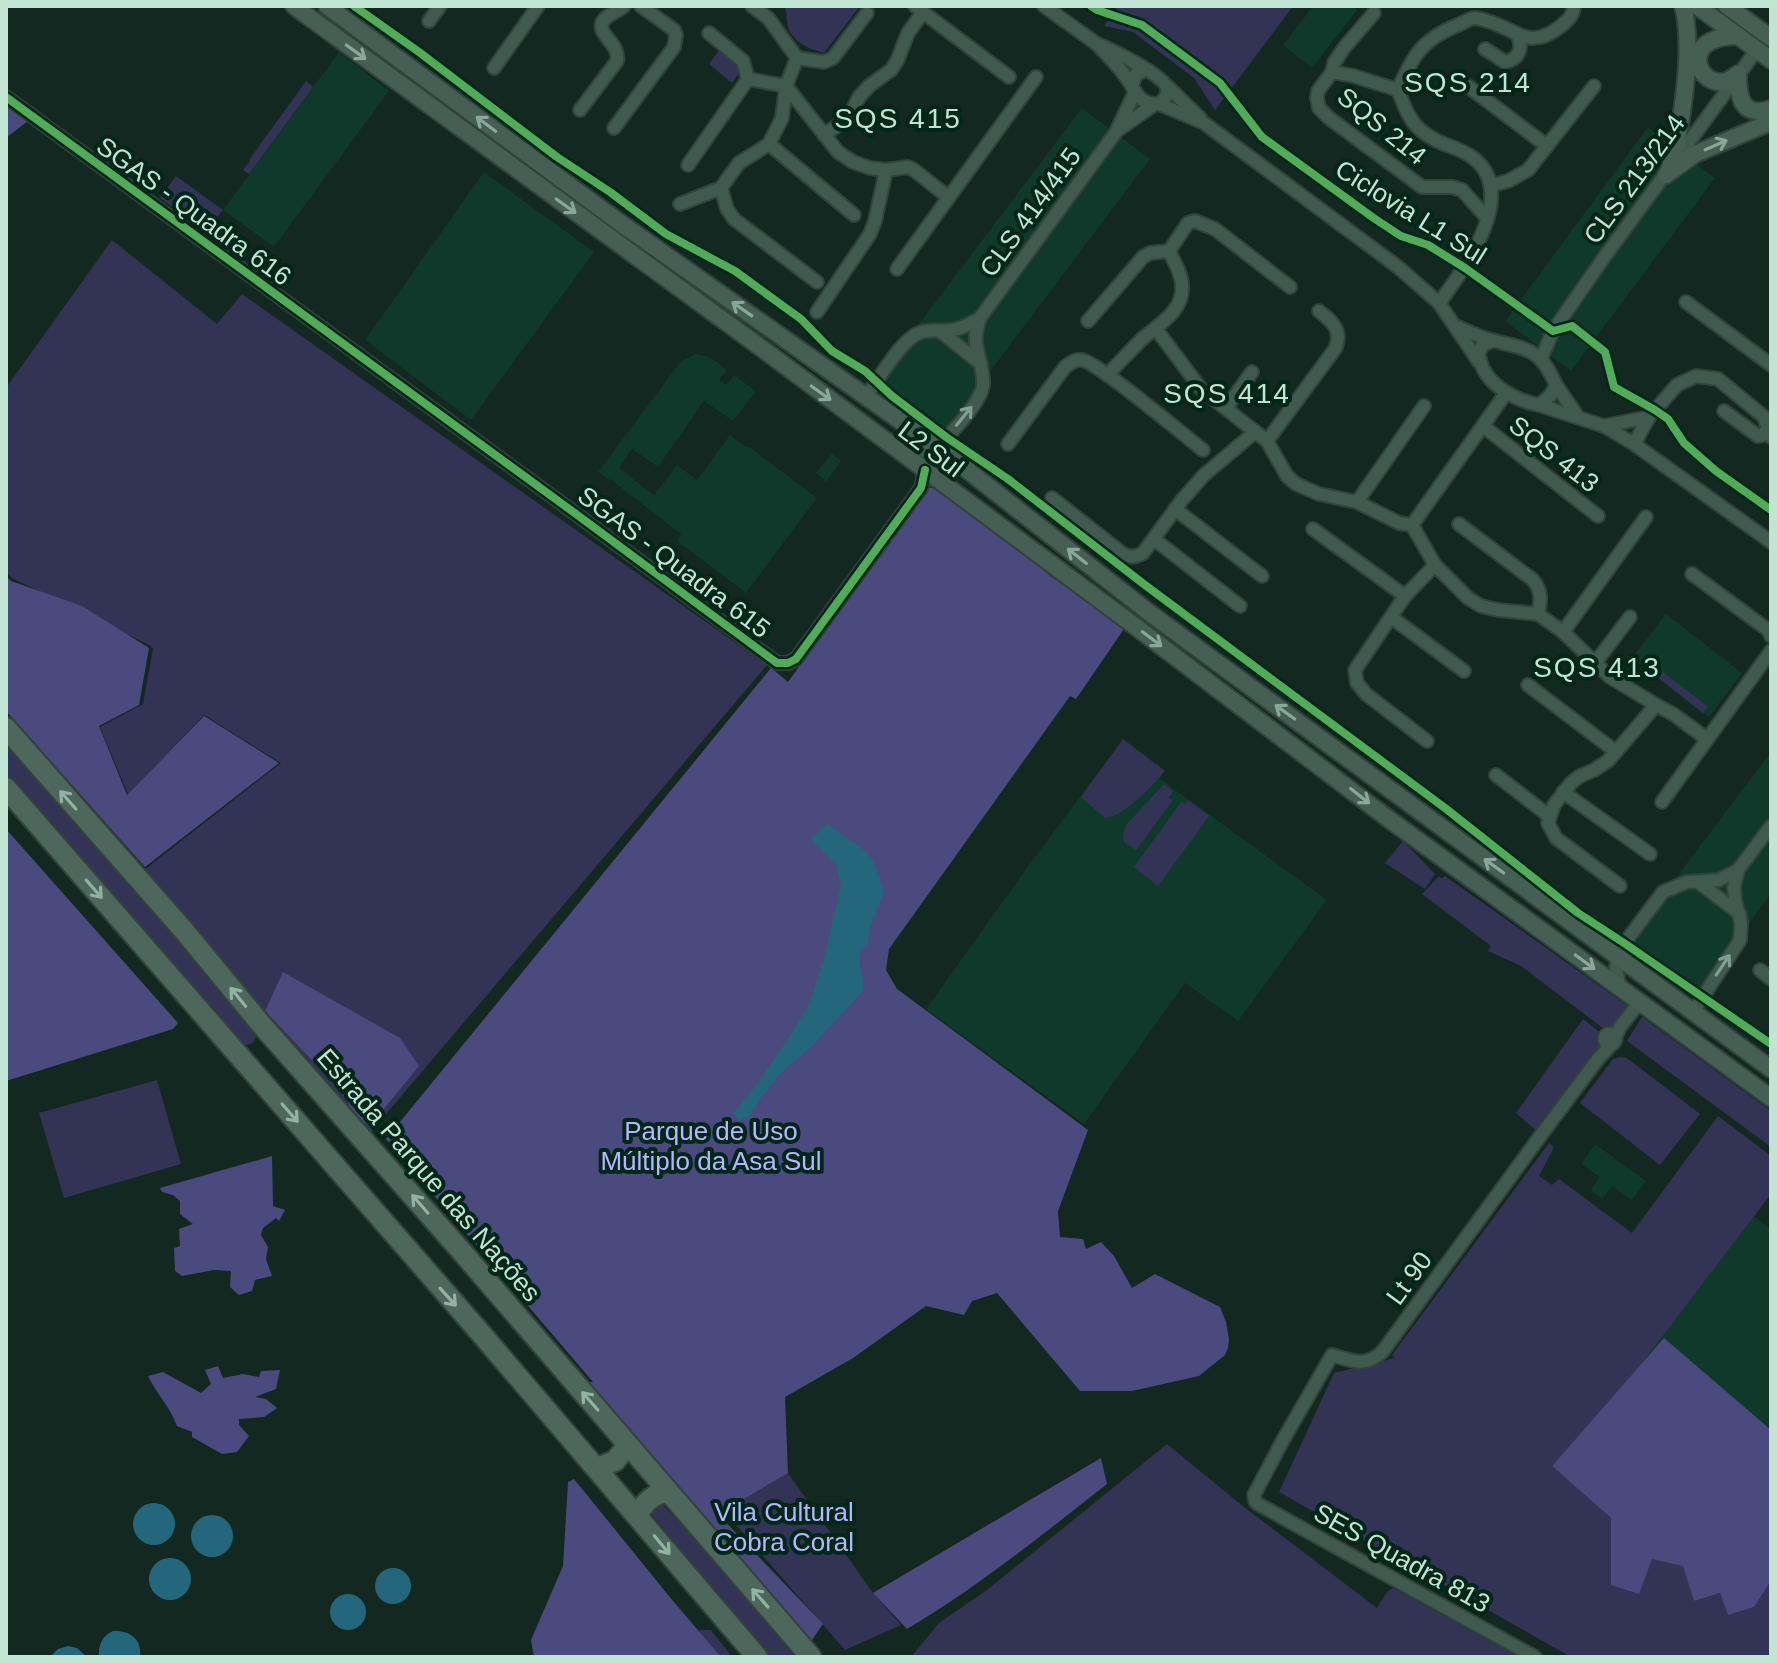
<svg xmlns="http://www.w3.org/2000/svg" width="1777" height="1663" font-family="Arial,sans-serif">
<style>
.built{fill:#0f392a}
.green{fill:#333356}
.forest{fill:#4a4a7e}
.water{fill:#24677c}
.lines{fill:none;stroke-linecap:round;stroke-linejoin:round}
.minor-casing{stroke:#31433c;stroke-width:16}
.major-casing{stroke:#31433c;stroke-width:20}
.highway-casing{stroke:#31433c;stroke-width:24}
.minor{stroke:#405a50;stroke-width:12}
.major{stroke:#455f55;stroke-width:16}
.highway{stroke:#4d675c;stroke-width:20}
.cycleway-casing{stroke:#002719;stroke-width:13}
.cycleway{stroke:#51ab58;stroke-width:8}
.oneway{stroke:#89a89a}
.oneway2{stroke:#809f92}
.oneway3{stroke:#93b2a3}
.labels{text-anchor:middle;stroke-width:8;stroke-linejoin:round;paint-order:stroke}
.street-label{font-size:26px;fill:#c1e4d3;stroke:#002719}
.park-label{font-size:26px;fill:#b6b5fe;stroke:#002719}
.neighbourhood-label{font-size:28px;letter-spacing:2px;fill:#c1e4d3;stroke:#002719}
</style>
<rect width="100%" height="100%" fill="#122820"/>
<g class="built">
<polygon points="1313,6 1353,6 1357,10 1312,68 1283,45"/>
<polygon points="339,52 389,91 274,247 223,210"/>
<polygon points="1082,108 1150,159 940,438 872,386"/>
<polygon points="1648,127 1715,178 1571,371 1505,321"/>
<polygon points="484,172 594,252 471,420 365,340"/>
<polygon points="696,354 710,357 727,370 719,380 726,385 734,375 756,391 733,421 704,401 658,467 632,449 619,468 654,495 677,465 697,480 730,435 746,447 748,446 817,498 746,593 677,541 681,534 610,479 609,480 598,472 681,361"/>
<polygon points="832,453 841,461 826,482 816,473"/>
<polygon points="1666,614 1742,673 1709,717 1632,658"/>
<polygon points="1123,739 1165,771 1159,778 1327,900 1238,1021 1185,983 1084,1124 926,1009 1032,861"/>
<polygon points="1771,752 1771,894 1697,991 1629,940"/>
<polygon points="1595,1144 1646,1181 1632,1200 1612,1186 1602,1199 1591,1190 1600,1177 1581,1164"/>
<polygon points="1742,1208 1771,1229 1771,1501 1768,1451 1631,1357"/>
</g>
<g class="green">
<path d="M786 6H860L824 53C810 49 793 43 788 27 786 21 787 14 785 8Z"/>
<polygon points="1118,6 1293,6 1215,110 1194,78 1133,32 1104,26"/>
<polygon points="720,49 744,66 732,83 709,64"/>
<polygon points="306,81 313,87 249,174 243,170 250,161 249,160"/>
<polygon points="176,176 223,210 206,231 160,198"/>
<polygon points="112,240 217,324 242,294 767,665 370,1133 346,1107 144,870 281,763 204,715 128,794 100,727 143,704 153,649 149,645 12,578 6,572 6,549 8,547 6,545 6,388"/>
<polygon points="1657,667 1708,707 1703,713 1652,673"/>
<polygon points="6,737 190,952 255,1031 256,1037 253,1043 248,1045 241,1043 206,1002 169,965 6,775"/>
<path d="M1123 739 1165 771C1153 785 1123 817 1105 818L1081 797Z"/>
<polygon points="1164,784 1173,791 1169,798 1173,800 1136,850 1124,842 1123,834 1126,825"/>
<polygon points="1188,800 1209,816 1158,886 1134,867 1181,802 1185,804"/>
<polygon points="1403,841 1435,874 1425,889 1385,863"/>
<polygon points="1445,876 1632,1009 1612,1032 1608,1032 1521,966 1488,951 1491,946 1422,894 1438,877 1442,878"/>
<polygon points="1642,1017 1771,1111 1771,1147 1627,1041"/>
<polygon points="1583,1019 1597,1030 1604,1039 1598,1059 1541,1135 1516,1113"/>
<polygon points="1620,1057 1627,1058 1700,1114 1660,1165 1580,1103 1613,1059"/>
<polygon points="157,1080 181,1164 64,1198 39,1113"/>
<polygon points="1718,1116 1771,1156 1771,1194 1639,1367 1552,1466 1611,1518 1652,1558 1684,1566 1694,1601 1720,1593 1754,1607 1771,1581 1771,1657 1571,1657 1279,1492 1334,1373 1395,1358 1392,1355 1549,1143 1554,1147 1539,1176 1552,1185 1559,1179 1632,1233"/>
<polygon points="1167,1444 1244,1507 1377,1608 1387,1592 1393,1588 1519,1657 911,1657 939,1623 987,1590"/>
<polygon points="788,1473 873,1593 901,1625 845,1650 724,1511"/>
<polygon points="657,1505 663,1505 743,1588 803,1657 769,1657 653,1516 652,1510"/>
<polygon points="700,1630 711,1630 732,1657 688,1657"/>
</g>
<g class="forest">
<polygon points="6,103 28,121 6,138"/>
<polygon points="941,487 1023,549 1050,576 1067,587 1084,594 1126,626 1076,699 1070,696 889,949 886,970 897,989 1088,1130 1058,1211 1060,1237 1083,1239 1086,1249 1101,1242 1114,1256 1132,1288 1155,1274 1220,1307 1226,1322 1229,1339 1228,1348 1225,1355 1199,1376 1132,1391 1080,1391 997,1293 972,1301 964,1315 926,1306 853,1358 785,1397 788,1473 724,1511 716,1512 823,1624 812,1640 807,1643 585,1382 593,1382 386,1139 771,668 788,682 928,488"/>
<polygon points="6,576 11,581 82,606 149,648 139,705 99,726 127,795 204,716 279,763 145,867 6,711"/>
<polygon points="6,829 178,1023 173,1029 6,1081"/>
<path d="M283 972 400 1038 419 1066 378 1116 366 1124C347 1113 346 1108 353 1087L338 1082 326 1075 265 1011Z"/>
<polygon points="272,1156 273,1206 285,1210 279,1221 276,1218 263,1228 261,1235 268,1247 266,1259 272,1276 255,1280 252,1291 239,1295 230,1287 231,1271 214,1270 182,1276 175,1271 174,1248 180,1246 179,1229 193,1224 180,1214 180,1201 173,1195 162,1192 160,1188"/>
<polygon points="1664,1338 1771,1430 1771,1581 1754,1607 1728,1615 1720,1593 1694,1601 1683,1566 1652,1559 1639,1594 1611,1585 1611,1518 1552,1466"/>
<path d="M218 1366 223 1378 243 1374 259 1377 261 1371 280 1370 276 1389 255 1397 266 1399 277 1408 264 1417 239 1419V1425L249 1436 237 1452 222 1454 192 1437V1432L177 1426C170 1406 157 1395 148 1376L163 1372 201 1393 211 1384 205 1370Z"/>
<path d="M1101 1458 1107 1484C1042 1535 978 1587 907 1629L873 1593Z"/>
<polygon points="574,1479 673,1601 721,1657 534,1657 531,1640 563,1566 568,1482"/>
</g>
<g class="water">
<polygon points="827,824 865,851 874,863 884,892 870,927 868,943 861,950 859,961 863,980 863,991 810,1048 782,1072 760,1099 749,1117 739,1121 733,1113 752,1091 790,1036 810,1003 825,954 841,885 836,864 811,839"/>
<circle cx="154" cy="1524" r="21"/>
<circle cx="212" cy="1536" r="21"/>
<circle cx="170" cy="1579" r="21"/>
<circle cx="393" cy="1586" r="18"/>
<circle cx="348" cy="1612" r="18"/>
<path d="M113 1631C131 1630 142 1640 140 1657H99C98 1645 102 1636 113 1631Z"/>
<polygon points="68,1646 77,1648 87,1657 50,1657 58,1649"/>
</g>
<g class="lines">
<g class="minor-casing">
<g id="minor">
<polyline points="752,6 768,18 797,58 824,62 833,58 867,13"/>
<polyline points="915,6 1009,77"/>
<polyline points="1044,6 1097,44 1120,69 1132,86"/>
<polyline points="1374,13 1344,48 1334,63 1332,72 1318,91 1317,98 1319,108 1329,118 1422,187 1452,187 1462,190 1487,218"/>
<polyline points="429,21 440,6"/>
<path d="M1097 44C1110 49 1164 75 1167 88 1169 95 1164 100 1159 104 1145 105 1138 98 1132 86L1136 74 1146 70"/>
<path d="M1485 49 1505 62C1519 59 1523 49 1518 36"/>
<polyline points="494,68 538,6"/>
<polyline points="1332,72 1354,76 1398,90"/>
<polyline points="1457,78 1547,146"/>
<polyline points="748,79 786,86 838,152 853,162 870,168 886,170 908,167 914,170 948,197"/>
<polyline points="1167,86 1200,118"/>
<polyline points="6,97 576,514 777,663 788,663 796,659 921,488 925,470"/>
<polyline points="1159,104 1204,123 1398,267 1439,303 1479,362"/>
<path d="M580 110 617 61C620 43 598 36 602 23 604 16 619 11 624 6"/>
<polyline points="614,128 674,47 676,35 674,30 641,6"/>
<polyline points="1118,130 1155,104"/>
<polyline points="824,135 841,123 850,114 859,97 869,86 891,70 897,61 908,33 923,12"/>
<polyline points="769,144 854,215"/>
<polyline points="688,165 748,79 743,61 709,33"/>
<polyline points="1492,185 1508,181 1528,170 1594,86"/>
<polyline points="721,188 727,209 734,219 817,282"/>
<polyline points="680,204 721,188 739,163 769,144 782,118 786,86 797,58"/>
<polyline points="897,269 1036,77"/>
<polyline points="1686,302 1771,365"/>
<path d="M1439 303C1464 269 1521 193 1472 157 1464 151 1453 147 1444 144 1415 132 1408 118 1398 90 1412 57 1422 39 1458 25 1463 23 1470 18 1475 18 1476 18 1486 20 1487 21 1517 29 1528 52 1561 26 1569 19 1573 16 1574 6"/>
<polyline points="817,312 870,234 875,221 886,170"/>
<polyline points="1088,321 1143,257 1150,253 1169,251"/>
<path d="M1455 326C1467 331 1479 337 1491 340 1527 350 1539 346 1556 385L1550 396 1539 405C1513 400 1479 381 1479 351L1484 344 1493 341"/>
<polyline points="1156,329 1201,389 1267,441 1287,476 1296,484 1319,494 1357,502 1399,523 1412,525"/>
<polyline points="940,331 981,364"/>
<polyline points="1541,359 1553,331 1605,256 1753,55"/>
<path d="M1107 375C1119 363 1130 351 1142 339 1158 325 1184 311 1182 286 1182 274 1174 262 1169 251L1188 223 1195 221 1215 229 1290 287"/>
<polyline points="1556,385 1578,417"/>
<path d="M866 397C877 381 902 339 919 333 929 328 941 332 951 330 962 329 971 323 980 318"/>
<polyline points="1539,405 1604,426 1634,444 1771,542"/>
<polyline points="1226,408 1252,372"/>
<polyline points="1724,411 1758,436 1763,435 1767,429"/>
<polyline points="1483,426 1598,516"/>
<polyline points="1604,426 1649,417"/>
<path d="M1267 441 1335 349C1343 331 1333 322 1319 311"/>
<path d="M1008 444 1065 367C1070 363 1075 359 1082 360 1097 362 1185 436 1203 450"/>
<polyline points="1634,444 1649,417 1677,385 1696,376 1718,379 1764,417 1771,437"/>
<path d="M903 453C913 452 924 452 933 447 947 441 982 400 983 385 984 372 979 361 977 348 974 338 977 328 980 318L1116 132 1135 92"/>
<path d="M1052 498 1123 554C1131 558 1136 557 1143 553L1182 500 1204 475 1255 432"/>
<polyline points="1357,502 1424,406"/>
<polyline points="1175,509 1262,576"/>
<path d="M1459 524 1533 580C1542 591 1541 601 1538 614"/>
<polyline points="1412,525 1435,565 1468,598 1481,606 1498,610 1538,614 1563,632 1610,677 1656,705 1673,714 1707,739"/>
<polyline points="1412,525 1506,393"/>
<polyline points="1313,529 1405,596"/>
<polyline points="1154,539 1240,606"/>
<polyline points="1692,574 1768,630 1771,636"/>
<polyline points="1391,617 1464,671"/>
<polyline points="1563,632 1646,517"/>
<polyline points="1595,663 1630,617"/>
<polyline points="1528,685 1615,751"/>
<polyline points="1427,741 1366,694 1357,683 1355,670 1405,596 1435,565"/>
<polyline points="1496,775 1549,816"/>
<polyline points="1563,792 1650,854"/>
<polyline points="1662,802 1771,651"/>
<polyline points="1698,882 1740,914"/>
<polyline points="1620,886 1556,838 1548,823 1554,805 1571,783 1580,776 1594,770 1608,761 1656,705"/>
<polyline points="1760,970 1771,979"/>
<polyline points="1620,989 1616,967 1620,949 1663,892 1687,882 1719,880 1738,870"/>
<polyline points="1693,1012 1740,940 1741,923 1735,900 1734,887 1738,870 1771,826"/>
<circle cx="1610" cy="1039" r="5.5"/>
<polyline points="1615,1038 1620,1027 1639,1003"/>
<path d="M1535 1657 1258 1504 1255 1501 1254 1495 1283 1440 1332 1355C1353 1361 1366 1368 1383 1351L1541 1135 1598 1059 1611 1045"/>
</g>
</g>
<g class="major-casing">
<g id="major">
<polyline points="294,6 756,344 1136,627 1386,817 1771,1098"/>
<polyline points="327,6 619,222 943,451 1151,614 1771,1069"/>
<polyline points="1697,6 1771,60"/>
<polyline points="1727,6 1771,38"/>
<path d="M1738 36C1676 36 1698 90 1727 81 1731 79 1735 76 1738 74"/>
<path d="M1738 74C1738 98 1742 118 1771 109"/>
<path d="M1669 170C1682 130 1694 46 1683 6"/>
<polyline points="1666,175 1695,154 1771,122"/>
</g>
</g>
<g class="highway-casing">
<g id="highway">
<polyline points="6,728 186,933 260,1023 463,1253 811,1657"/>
<polyline points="6,788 484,1337 757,1657"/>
<polyline points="597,1468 615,1461 628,1445"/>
<path d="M637 1515C645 1502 652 1495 668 1491"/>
</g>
</g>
<use href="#minor" class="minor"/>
<use href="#major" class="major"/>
<use href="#highway" class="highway"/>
<g class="cycleway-casing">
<g id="cycleway">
<polyline points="354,6 419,52 557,157 610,192 666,234 735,271 783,306 801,319 832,351 865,371 892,396 946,437 1008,479 1145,585 1445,808 1578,913 1624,943 1771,1044"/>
<polyline points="1091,6 1097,10 1142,25 1220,83 1262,137 1375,219 1401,236 1428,245 1465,268 1553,331 1572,326 1605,352 1614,387 1655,410 1668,419 1684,443 1716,471 1771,510"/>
<polyline points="6,97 576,514 777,663 788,663 796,659 921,488 925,470"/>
</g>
</g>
<use href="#cycleway" class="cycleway"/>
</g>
<defs><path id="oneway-shaft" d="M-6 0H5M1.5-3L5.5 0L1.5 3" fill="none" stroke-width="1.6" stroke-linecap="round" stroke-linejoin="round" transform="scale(2)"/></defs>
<g class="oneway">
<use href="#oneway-shaft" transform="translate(356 52) rotate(36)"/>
<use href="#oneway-shaft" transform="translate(486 124) rotate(-143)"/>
<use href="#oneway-shaft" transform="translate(1716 145) rotate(-24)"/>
<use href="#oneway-shaft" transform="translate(566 206) rotate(36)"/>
<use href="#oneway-shaft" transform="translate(742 309) rotate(-145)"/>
<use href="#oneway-shaft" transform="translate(821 393) rotate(36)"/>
<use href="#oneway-shaft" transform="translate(1077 556) rotate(-142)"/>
<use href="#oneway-shaft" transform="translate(1152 639) rotate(37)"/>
<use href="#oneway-shaft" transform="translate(1285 712) rotate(-144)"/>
<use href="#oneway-shaft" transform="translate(1360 796) rotate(38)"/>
<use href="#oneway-shaft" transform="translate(1494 866) rotate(-144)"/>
<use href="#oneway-shaft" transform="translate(1585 962) rotate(36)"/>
</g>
<g class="oneway2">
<use href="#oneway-shaft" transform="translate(964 416) rotate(-51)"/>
<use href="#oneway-shaft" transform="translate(1723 965) rotate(-56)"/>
</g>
<g class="oneway3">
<use href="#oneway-shaft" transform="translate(68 800) rotate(-131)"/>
<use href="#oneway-shaft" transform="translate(94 889) rotate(49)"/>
<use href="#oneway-shaft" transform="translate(238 997) rotate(-129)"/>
<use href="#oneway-shaft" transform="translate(290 1113) rotate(49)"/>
<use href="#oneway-shaft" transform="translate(420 1204) rotate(-131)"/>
<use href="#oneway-shaft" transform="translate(448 1297) rotate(48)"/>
<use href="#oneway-shaft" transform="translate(590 1401) rotate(-131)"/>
<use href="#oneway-shaft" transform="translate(662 1545) rotate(50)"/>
<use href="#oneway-shaft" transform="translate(760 1598) rotate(-131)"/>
</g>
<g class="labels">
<g class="street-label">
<text transform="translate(1382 126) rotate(39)" y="9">SQS 214</text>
<text transform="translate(1634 179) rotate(-54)" y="9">CLS 213/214</text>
<text transform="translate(194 211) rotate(36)" y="9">SGAS - Quadra 616</text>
<text transform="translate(1030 212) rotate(-54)" y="9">CLS 414/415</text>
<text transform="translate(1411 212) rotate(32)" y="9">Ciclovia L1 Sul</text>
<text transform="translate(931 449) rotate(37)" y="9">L2 Sul</text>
<text transform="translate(1554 454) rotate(38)" y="9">SQS 413</text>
<text transform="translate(674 562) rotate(37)" y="9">SGAS - Quadra 615</text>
<text transform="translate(429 1175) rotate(49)" y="9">Estrada Parque das Nações</text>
<text transform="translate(1409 1278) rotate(-54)" y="9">Lt 90</text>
<text transform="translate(1402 1558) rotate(29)" y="9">SES Quadra 813</text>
</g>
<g class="park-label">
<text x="711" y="1140">Parque de Uso<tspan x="711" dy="30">Múltiplo da Asa Sul</tspan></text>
<text x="784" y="1521">Vila Cultural<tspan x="784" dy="30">Cobra Coral</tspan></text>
</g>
<g class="neighbourhood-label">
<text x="1468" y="92">SQS 214</text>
<text x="898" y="128">SQS 415</text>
<text x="1227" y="403">SQS 414</text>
<text x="1597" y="677">SQS 413</text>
</g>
</g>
<rect width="1777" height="1663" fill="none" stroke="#c1e4d3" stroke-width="16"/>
</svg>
